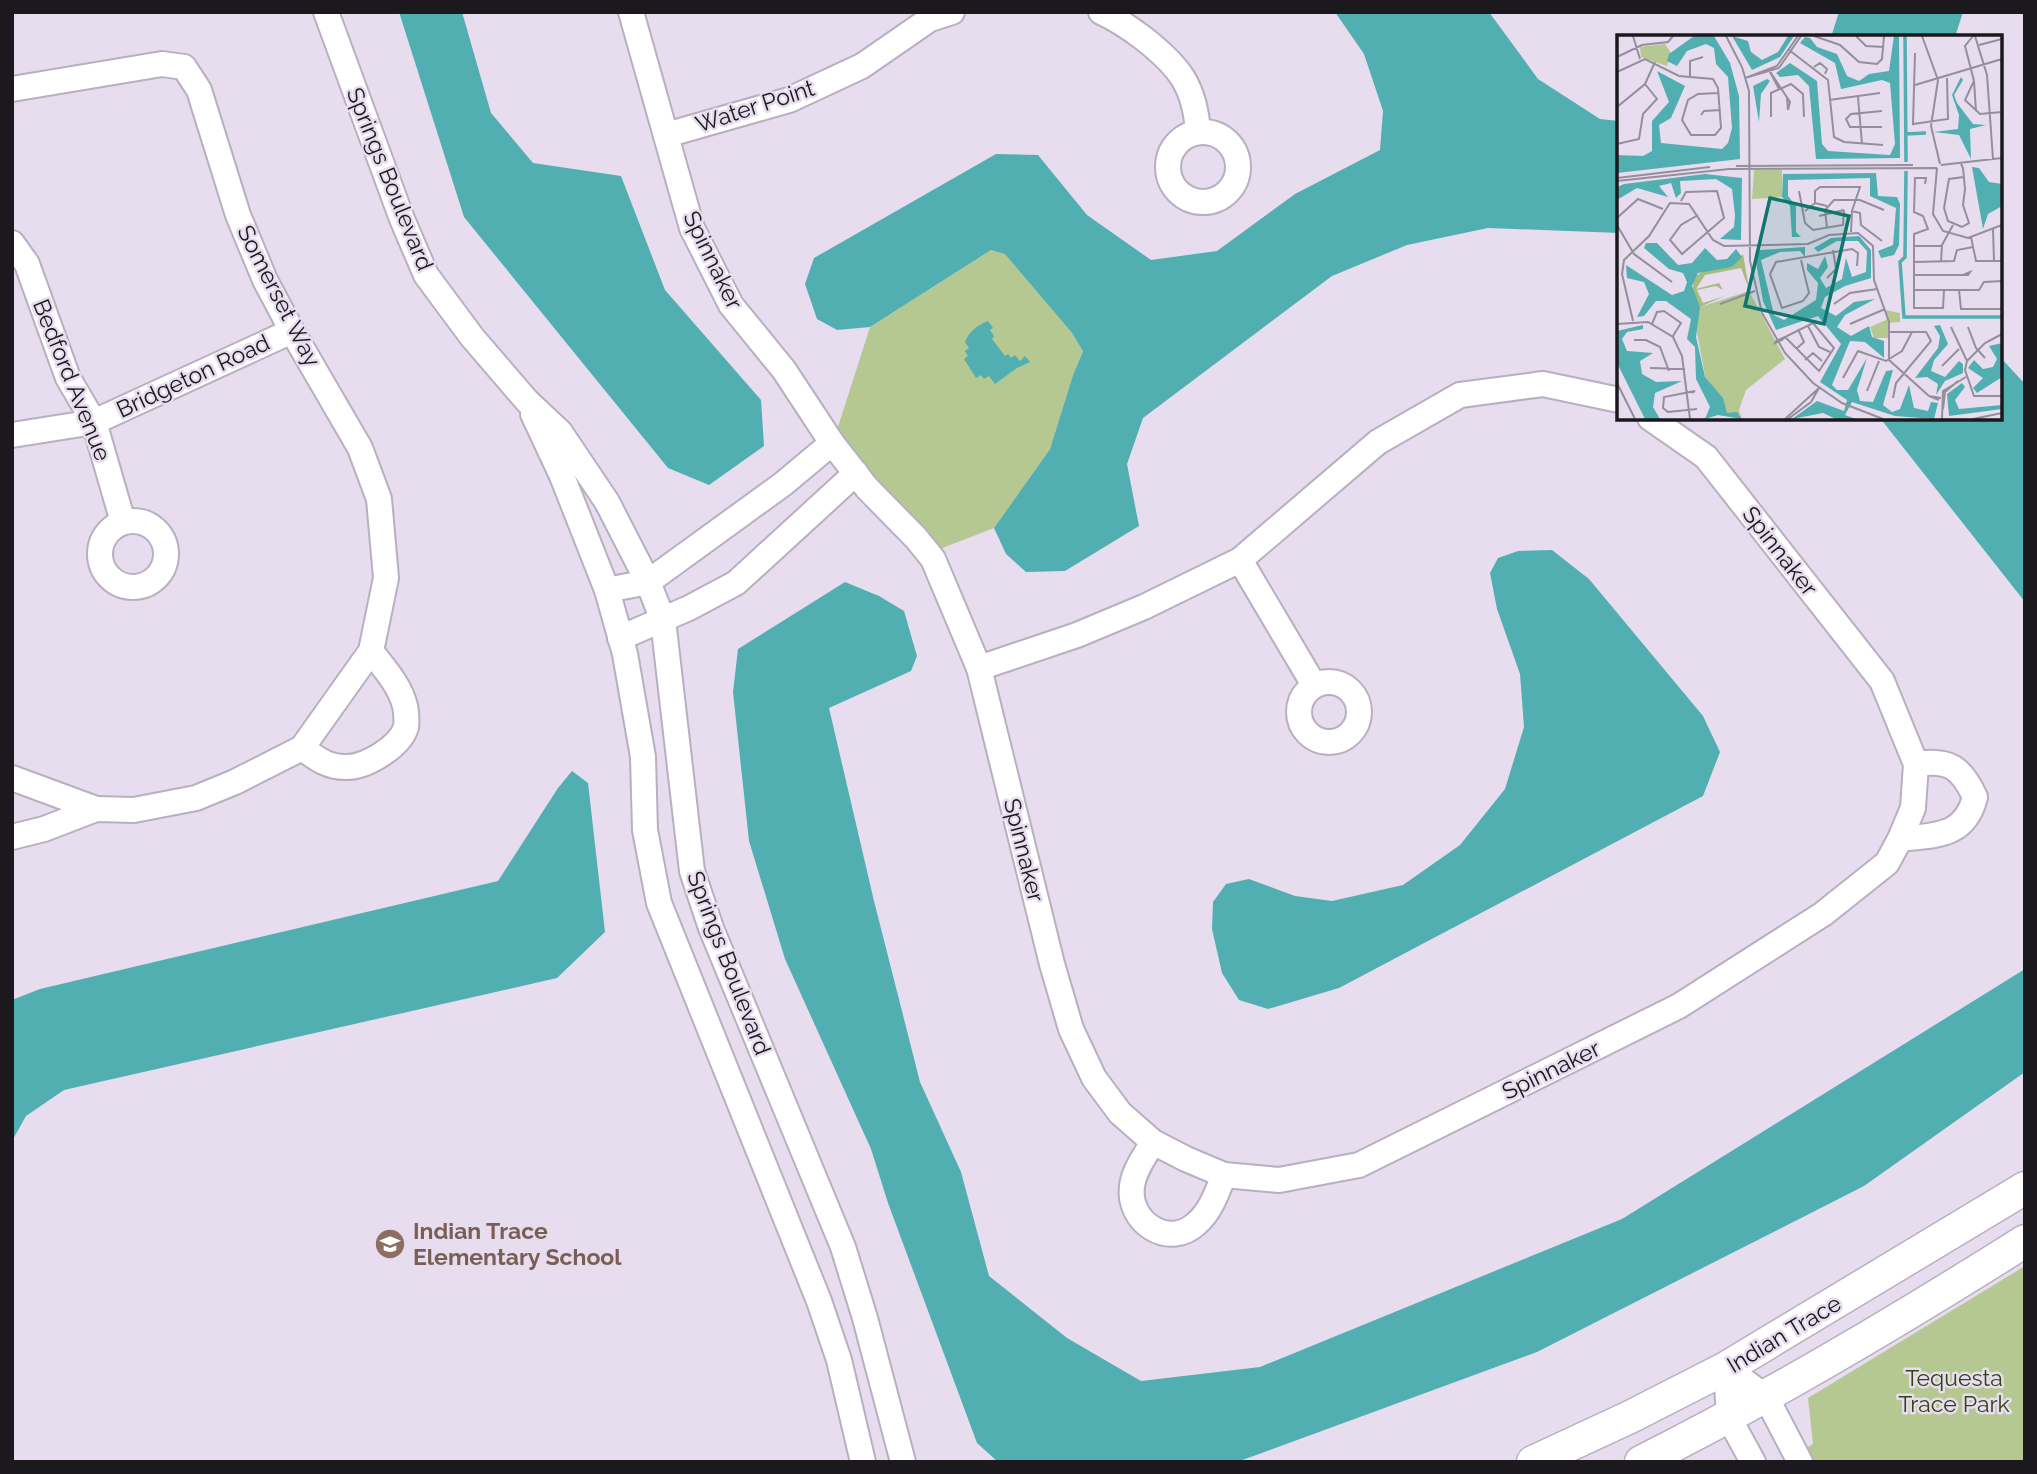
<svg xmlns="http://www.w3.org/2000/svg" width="2037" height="1474" font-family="Raleway,sans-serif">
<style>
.green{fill:#b5c892}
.water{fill:#51afb1}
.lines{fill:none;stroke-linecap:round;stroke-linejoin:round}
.minor-casing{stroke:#b8afc0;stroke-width:28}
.major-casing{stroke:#b8afc0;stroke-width:35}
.minor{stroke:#fff;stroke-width:24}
.major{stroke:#fff;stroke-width:32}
.labels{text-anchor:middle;stroke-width:5;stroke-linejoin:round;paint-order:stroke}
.street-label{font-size:23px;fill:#1b181e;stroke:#e7ddef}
.education-label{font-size:23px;font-weight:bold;fill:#785e54;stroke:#e7ddef;text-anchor:start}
.park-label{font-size:23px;fill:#354214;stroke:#e7ddef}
.inset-river{fill:none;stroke:#51afb1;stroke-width:3.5}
.inset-road{fill:none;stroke:#958e9b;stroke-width:2}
.view{fill:#0f766e;fill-opacity:0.15;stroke:#0f766e;stroke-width:3.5}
.inset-edge{fill:none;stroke:#1b181e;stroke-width:3.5}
</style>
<rect width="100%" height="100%" fill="#e7ddef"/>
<g class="green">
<polygon points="991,250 1005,253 1072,333 1083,350 1073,375 1050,449 994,528 932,552 836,433 870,327"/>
<polygon points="2025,1266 2025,1462 1783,1462 1813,1444 1808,1398"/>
</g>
<g class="water">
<polygon points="399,12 462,12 491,113 533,163 621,176 665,290 761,400 764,446 709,485 668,468 464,217"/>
<polygon points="1335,12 1489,12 1538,79 1600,119 1619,121 1619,233 1488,228 1407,245 1332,276 1143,418 1127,464 1139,526 1065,571 1026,572 1006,554 994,528 1050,449 1073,375 1083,351 1072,333 1005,254 991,250 870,327 837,330 817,319 805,284 814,258 996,154 1038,155 1087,215 1151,260 1217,251 1295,194 1380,150 1383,111 1364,54"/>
<polygon points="1839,12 1963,12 1955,37 1831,37"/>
<path d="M988 321 993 328 990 330 994 336 992 339 1005 356 1008 354 1011 358 1015 355 1020 361 1025 356 1030 362 1017 368 995 384 989 376 984 379 981 375 976 378 964 359 968 356 965 351 969 348 965 342C970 330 977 326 988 321Z"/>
<polygon points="2000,357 2025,384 2025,602 1880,418 2000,418"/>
<polygon points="1552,550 1589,579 1703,716 1720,752 1703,796 1339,988 1268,1009 1239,1000 1222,973 1212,929 1213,902 1226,884 1249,879 1295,896 1332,901 1403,885 1460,845 1505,789 1524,727 1520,674 1497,609 1490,573 1498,558 1518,551"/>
<polygon points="845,582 879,596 904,611 917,656 911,671 829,708 874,901 920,1082 961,1172 989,1276 1067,1338 1141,1381 1260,1367 1622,1219 2025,969 2025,1072 1864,1186 1537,1352 1237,1462 998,1462 977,1443 888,1203 871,1149 785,959 749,841 733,692 738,649"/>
<polygon points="572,771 588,783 605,932 557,978 64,1090 26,1116 12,1141 12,1000 40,989 498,881 558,788"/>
</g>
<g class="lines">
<g class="minor-casing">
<g id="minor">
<polyline points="326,12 402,219 426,275 472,337 527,401 560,432 607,502 648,582 663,620 692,871 711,928 843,1247 865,1318 903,1462"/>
<polyline points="631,12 692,228 731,305 784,370 832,443 867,488 916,538 933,559 979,668 1052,964 1071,1029 1094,1078 1120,1113 1153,1142 1186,1159 1224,1175 1279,1180 1359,1165 1679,1006 1823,914 1887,863 1900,839 1913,808 1916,764 1882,681 1706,457 1650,418"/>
<path d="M1101 12C1116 19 1130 28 1143 38 1179 66 1195 86 1198 132"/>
<polyline points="12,89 162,64 184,67 199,90 238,215 265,280 292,331 360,448 379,499 386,578 371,651 302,748 235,782 196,798 134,810 96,809 44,829 12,837"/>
<circle cx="1203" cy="167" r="35"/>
<polyline points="666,135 789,100 862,66 930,19 952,12"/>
<polyline points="12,243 27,264 68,378 94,422 123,522"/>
<polyline points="533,414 562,476 607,590 625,654 643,757 645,830 659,903 819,1301 839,1360 863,1462"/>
<polyline points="12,435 94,422 292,331"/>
<circle cx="133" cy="554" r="33"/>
<polyline points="1240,560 1314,685"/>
<polyline points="607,590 648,582 783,484 832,443"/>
<polyline points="620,638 689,608 736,583 856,473"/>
<polyline points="979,668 1077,635 1144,607 1240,560 1378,442 1460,395 1543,384 1619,400"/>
<circle cx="1329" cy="712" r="30"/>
<path d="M302 748C316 758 327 767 345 767 365 768 400 747 406 727 407 723 406 710 405 706 400 685 383 667 371 651"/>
<polyline points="12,778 96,809"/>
<path d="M1900 839C1936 835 1965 837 1975 797 1961 767 1949 759 1916 764"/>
<path d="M1153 1142C1145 1156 1134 1170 1132 1186 1127 1222 1169 1250 1197 1223 1211 1211 1217 1192 1224 1175"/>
<polyline points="1726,1368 1766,1397 1800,1462"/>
<polyline points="1726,1368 1729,1418 1753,1462"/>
</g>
</g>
<g class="major-casing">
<g id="major">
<polyline points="1533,1462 1630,1417 1726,1368 2025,1188"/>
<path d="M1641 1462C1773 1396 1900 1320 2025 1241"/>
</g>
</g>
<use href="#minor" class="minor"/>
<use href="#major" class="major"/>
</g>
<defs>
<g id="school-disc" transform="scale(1.575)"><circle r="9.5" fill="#8d6e63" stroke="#e7ddef"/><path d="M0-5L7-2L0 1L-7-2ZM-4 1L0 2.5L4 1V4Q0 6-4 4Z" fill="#fff"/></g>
</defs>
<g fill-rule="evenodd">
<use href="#school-disc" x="390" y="1244"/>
</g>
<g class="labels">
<g class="street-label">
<text transform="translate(755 106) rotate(-18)" y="8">Water Point</text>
<text transform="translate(390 179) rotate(68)" y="8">Springs Boulevard</text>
<text transform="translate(713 260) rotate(64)" y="8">Spinnaker</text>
<text transform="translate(279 296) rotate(63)" y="8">Somerset Way</text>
<text transform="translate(193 376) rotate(-25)" y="8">Bridgeton Road</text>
<text transform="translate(72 380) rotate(68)" y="8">Bedford Avenue</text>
<text transform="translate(1780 551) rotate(52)" y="8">Spinnaker</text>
<text transform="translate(1024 850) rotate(76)" y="8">Spinnaker</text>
<text transform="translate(729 963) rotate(69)" y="8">Springs Boulevard</text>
<text transform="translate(1551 1070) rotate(-26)" y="8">Spinnaker</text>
<text transform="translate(1784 1334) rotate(-31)" y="8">Indian Trace</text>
</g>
<g class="education-label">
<text x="413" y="1239">Indian Trace<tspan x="413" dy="26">Elementary School</tspan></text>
</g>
<g class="park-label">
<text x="1954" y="1386">Tequesta<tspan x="1954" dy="26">Trace Park</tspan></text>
</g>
</g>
<g transform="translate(1617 35)">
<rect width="385" height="385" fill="#e7ddef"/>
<path d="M48 9 54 18 50 31 24 22 23 12ZM137 135H165V162L135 164ZM132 256 168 324 129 355 122 375 125 384 122 379 110 378 103 360 89 346 79 292 83 272ZM268 275 283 278V287L272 288 271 303H257L253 292 271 284Z" fill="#b5c892"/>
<path d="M126 219 132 254 124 233 88 240 79 254 102 248 106 255 99 251 80 255 86 268 108 261 83 272 75 258 77 243 87 235 115 232Z" fill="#a7bc7d"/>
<path d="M77 1H97L113 28 122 61 123 124 0 138V120L26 121 35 116V86L52 67 40 36 68 51 54 83 42 90 44 108 105 114 111 108 115 93 111 42 99 29 97 13 89 9 70 16 60 31 50 26 52 19ZM115 1 131 6 134 17 145 25 161 17 171 1H177L163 22 135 35ZM277 1H282L283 123 199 124 192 51 181 40 163 42 159 38 173 28 200 46 205 109 211 116 273 120 278 109 273 48 265 45 224 54 218 28 183 8 188 2 193 3 200 12 220 19 230 41 242 46 252 39 272 36ZM344 42 346 45 337 60 340 68 356 89 369 90 353 94 354 124 342 100 317 97 341 94 342 80 335 60ZM150 44 153 46 144 59 142 87 136 51ZM355 132 362 133 372 147 385 149V171L371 179 366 194ZM259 138 261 161 280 162 283 169 282 210 277 220 264 223 261 216 276 210 279 173 253 161V143L171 145V161L179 171V197L184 202H175L173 171 165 162 166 139ZM88 139 125 143 124 205 103 204 117 192 118 180 115 154 99 144 63 146 64 158 59 163 54 148 42 151 51 162 20 153 0 165V152L7 149ZM242 201 254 215V243L228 251 208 262 204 273 219 281 237 267 258 264 228 280 220 292 234 301 252 291 255 302 267 306V323L248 307 233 306 215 350 220 355H231L250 323 240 355 243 366 256 367 269 336 276 335 266 370 275 377 283 374 292 350 297 373 311 376 314 367 321 368 317 384 278 381 235 367 228 380 239 384H219L206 378 175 384 200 366 227 376 230 365 203 347 224 309 201 281 159 295 146 266 138 222 143 215 188 212V222L183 216 163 217 144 225 157 280 167 285 199 265 201 248 190 235V228L201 234 208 221 211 232 203 243 209 253 225 244 229 223 235 242 249 237 250 216 241 206H220L201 217 197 213 214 203ZM29 208H40L61 230 75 228 88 213 100 225 110 224 119 214 125 222 115 232 81 238 75 251 83 272 79 302 88 342 106 363 110 378 120 377 125 384 101 380 88 384 93 372 79 344 78 312 70 304 74 284 49 266H39L27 281 20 282 32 259 27 247 10 243 9 230 55 260 67 256 70 247 66 238 52 234 27 213ZM26 290V294L10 297 5 304 10 316 36 318 23 326 25 339 39 347 65 346 38 358 36 372 43 384H28L0 328V296ZM323 290 331 309 317 325 314 336 328 342 342 326 346 329V338L328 346 319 360 321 349 310 342 298 343 321 313 323 301 317 291ZM385 308V342L360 358 356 353 366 343 351 333 357 325 366 334 376 332 380 324 372 311ZM345 348 348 352 338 365 342 374 385 370V374L332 381 330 359Z" fill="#51afb1"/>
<path class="inset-river" d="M288 1 289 127M288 99 309 98M289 136 288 222 283 227 287 282H385"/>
<path class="inset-road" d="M16 1 23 24M109 1 125 32 132 56 133 226 145 278 168 318 196 348 225 368 266 384M197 1 223 10 242 27 260 29 265 24 267 1M239 1 249 11 267 12M305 1 321 45 314 91 323 129M356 1 348 11 357 46 348 65 363 79 385 77M358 1 370 40 376 124M362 10 385 4M172 15 211 45 217 102 227 107 266 110M298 18 296 89 331 84 330 43M0 22 25 10 51 7 56 1M197 32 203 28 210 34 208 39M0 37 28 24 62 41 96 44 101 53 104 93 98 100H74L65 85 71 65 81 59 101 58M73 42V26L86 22M131 42 160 31 181 1M128 43 162 33 184 1M357 46 359 76M298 50 385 24M162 54 152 35 173 67 171 75 170 63M241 62 245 109M212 65 263 58M0 72 28 49 38 27M84 80 87 76 103 75M154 82V58L174 49 186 59 187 82M265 92H233L229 84 234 79 265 76M0 109 22 104 26 79 40 64 28 49M344 129 346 133 348 154 346 170 352 188 345 192 331 186 327 173 332 144 347 142M324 130 385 123M119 131 296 130M320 133 316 179 326 196 351 203 385 190M0 143 93 132M0 146 112 134 320 133M308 149 309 143H298L297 177 306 181 311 194 297 199V273H326L327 255M182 156 188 188 196 195 226 190 227 175M64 166 69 157 100 156 107 183 65 219 53 205 64 190 81 180M198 168V156L203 152H243L235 176 234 197M188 176 198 168 210 171M235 176 243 178 244 190 265 206M202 181 227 175M0 183 21 164 46 174M0 190 17 219 55 247M210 193 208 175 217 165H243L267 175M376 194 377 226M354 202 359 226H385M297 211H324M184 225 192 258 186 266 165 273 153 239 159 227 235 214 241 218 240 231M297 227 337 226 340 215 356 212M324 227 325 210 336 190M296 240H351L353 237 346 240M210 243 219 234 216 215M296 255H362L367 247 385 246M342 255 344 274H385M103 269 138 256M217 269 233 258 260 254M16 286 5 239 7 225 32 201 53 168 72 169 96 205 107 211 191 209 212 200 241 198 256 211 257 245 272 287V325L312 361M196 288 217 313 202 336 168 302ZM0 289 31 287 56 302 65 321 73 384M35 289 40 277 47 276 64 288 56 301M233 289 268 274M191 291 202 312 213 317M334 292 350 326M351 292 359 313 368 323M272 297H309L314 306 279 348 276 363M385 299 368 308 350 326 348 335 357 361H385M168 302 165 305 158 308 159 306ZM17 305H29L43 312 52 336M179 314 187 307 181 294M188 325 196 318 205 326M325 331 342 314M33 333 68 334M226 343 241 316 269 326 285 316 295 297M0 348 18 384M250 356 262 326M75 358 78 356 47 362 46 373 51 377 80 374M322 365 312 361 324 363M326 374 328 357 341 346M168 384 202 353 194 367 171 384M325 384 326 356 349 342M356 384 385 378"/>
<path class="view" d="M153 163 232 181 207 289 128 271Z"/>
<rect width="385" height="385" class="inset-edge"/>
</g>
<rect width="2037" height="1474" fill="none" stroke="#1b181e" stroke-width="28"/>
</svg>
